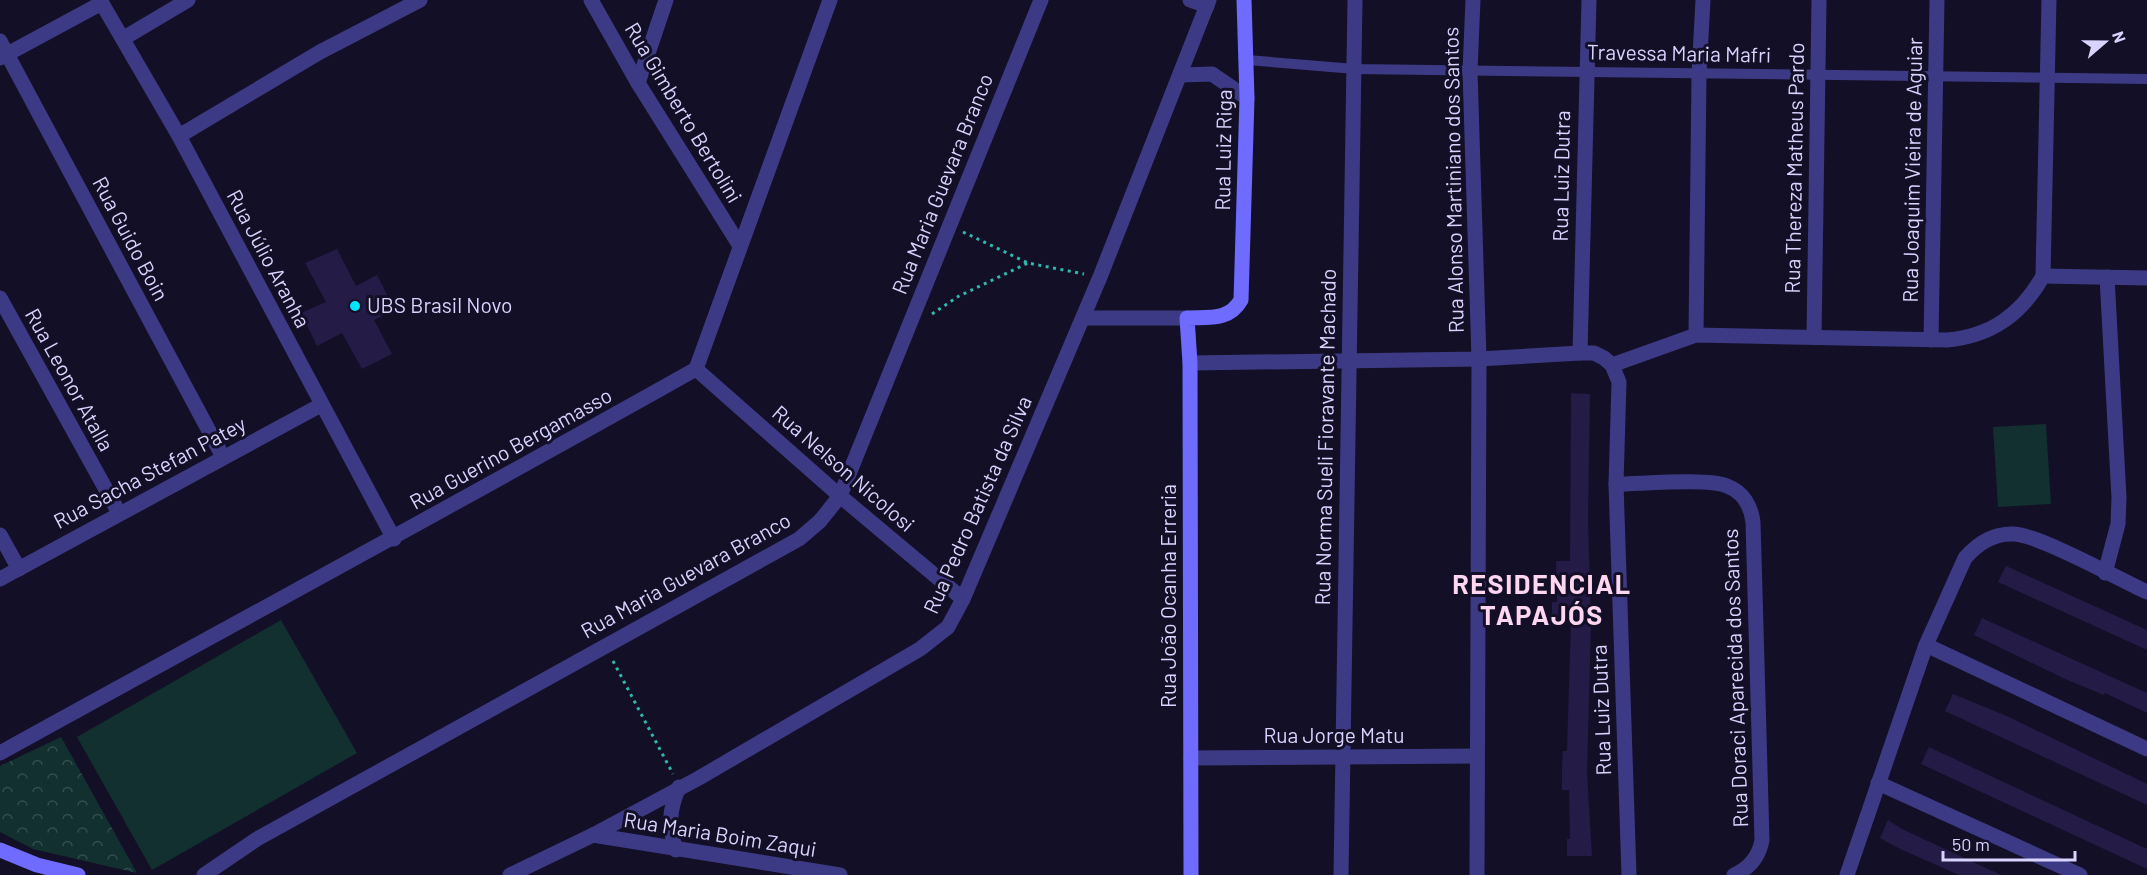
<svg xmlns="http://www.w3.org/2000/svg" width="2147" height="875" font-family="Barlow,sans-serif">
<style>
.forest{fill:url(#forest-crowns)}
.pitch{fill:#12302f}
.building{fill:#241b47}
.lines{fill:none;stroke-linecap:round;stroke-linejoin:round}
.path{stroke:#2fb8b0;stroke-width:3;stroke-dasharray:3 4.5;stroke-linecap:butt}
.lane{stroke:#3d3a85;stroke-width:10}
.street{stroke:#3d3a85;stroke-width:15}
.secondary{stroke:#6f6bff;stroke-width:15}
.poi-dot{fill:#00e5ff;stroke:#130f26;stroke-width:2}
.labels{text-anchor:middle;stroke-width:6;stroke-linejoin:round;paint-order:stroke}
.street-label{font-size:21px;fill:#d9d4ff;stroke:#130f26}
.poi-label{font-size:21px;fill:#d9d4ff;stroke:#130f26;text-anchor:start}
.district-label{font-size:27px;font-weight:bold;letter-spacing:1.5px;fill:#ffd6f0;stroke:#130f26}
</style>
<defs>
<pattern id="forest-crowns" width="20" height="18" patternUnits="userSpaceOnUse" patternTransform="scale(1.5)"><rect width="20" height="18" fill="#12302f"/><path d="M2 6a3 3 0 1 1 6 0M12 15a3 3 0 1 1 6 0" fill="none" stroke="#344d4e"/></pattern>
</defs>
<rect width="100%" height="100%" fill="#130f26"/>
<polygon class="forest" points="61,737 137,873 33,849 0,832 0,766"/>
<g class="pitch">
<polygon points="2046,424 2051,504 1998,507 1993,427"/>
<polygon points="281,620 357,753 152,870 77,737"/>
</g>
<g class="building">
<polygon points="337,249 356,286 377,275 395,310 374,320 392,354 362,369 342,333 317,346 301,313 326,302 305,263"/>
<polygon points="1571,393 1590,394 1588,520 1591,624 1587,773 1592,856 1567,856 1567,839 1570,839 1569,790 1562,790 1562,768 1563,751 1567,751 1571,620 1552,620 1552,602 1557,602 1556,561 1570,561"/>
<polygon points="2006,566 2147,630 2147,650 1998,582"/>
<polygon points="1982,618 2147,693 2147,713 2105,693 2104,695 2065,679 1974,635"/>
<polygon points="1953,694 2009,717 2147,784 2147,805 1945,711"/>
<polygon points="1929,747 2147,849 2147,869 1921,764"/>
<polygon points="1888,820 1902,829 2001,875 1959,875 1898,848 1880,838"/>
</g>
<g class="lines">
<g class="path">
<polyline points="963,232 1028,263 1084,274"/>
<polyline points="932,314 959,296 1028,263"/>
<polyline points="613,661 673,774"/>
</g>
<polyline class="lane" points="1247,60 1355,69 2147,79"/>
<g class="street">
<polyline points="100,0 179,136 394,539"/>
<polyline points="591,0 638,83 740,246"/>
<polyline points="1190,0 1207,6"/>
<polyline points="1473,0 1470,71 1479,359 1477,875"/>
<polyline points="124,38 188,0"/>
<polyline points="0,41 223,457"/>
<polyline points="0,58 102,3"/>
<polyline points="1181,75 1212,74 1247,98"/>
<polyline points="638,83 666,0"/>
<polyline points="179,136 320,52 420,0"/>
<polyline points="2043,276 2147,278"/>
<polyline points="0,298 119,513"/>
<polyline points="1083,318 1187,318"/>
<polyline points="1696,335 1699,74 1703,0"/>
<polyline points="1814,337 1819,0"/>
<polyline points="1931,340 1937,0"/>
<polyline points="1580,353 1589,0"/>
<polyline points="1190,363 1479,359 1580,353 1594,353 1604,358 1612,365 1619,382 1616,484 1629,875"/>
<path d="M1612 365 1696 335 1947 340C1991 336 2021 315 2043 276L2049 0"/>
<polyline points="696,369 840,496 963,599"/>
<path d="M1616 484C1640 484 1708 478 1727 486 1743 492 1751 506 1753 522L1762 840C1759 857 1750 868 1734 875"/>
<polyline points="0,535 19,569"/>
<polyline points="2105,573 2118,524 2119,498 2107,277"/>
<polyline points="0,579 321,405"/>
<polyline points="1926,645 2147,749"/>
<path d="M0 753C232 625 465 499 696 369L830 0"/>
<polyline points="1191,758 1477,756"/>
<polyline points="1878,783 2080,875"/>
<polyline points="593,835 840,875"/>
<path d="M676 850C668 826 669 810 679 787"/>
<polyline points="204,875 257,839 799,539 820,521 840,496 1041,0"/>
<polyline points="510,875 593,835 699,778 920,649 948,627 963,599 1100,277 1209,0"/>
<polyline points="1341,875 1355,0"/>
<path d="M1847 875 1926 645 1965 558C1978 543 1994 533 2014 534 2039 535 2119 579 2147 592"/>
</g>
<g class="secondary">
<polyline points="0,850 37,865 78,875"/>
<path d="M1191 875 1190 363 1187 318C1209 317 1229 321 1241 300L1247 98 1244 0"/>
</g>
</g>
<circle class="poi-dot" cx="355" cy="306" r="6"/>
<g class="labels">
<g class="street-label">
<text transform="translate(1679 54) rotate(1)" y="7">Travessa Maria Mafri</text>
<text transform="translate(683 113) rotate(59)" y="7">Rua Gimberto Bertolini</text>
<text transform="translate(1224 150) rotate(-89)" y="7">Rua Luiz Riga</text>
<text transform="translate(1795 168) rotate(-89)" y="7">Rua Thereza Matheus Pardo</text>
<text transform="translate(1913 170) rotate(-89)" y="7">Rua Joaquim Vieira de Aguiar</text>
<text transform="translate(1562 176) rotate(-89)" y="7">Rua Luiz Dutra</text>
<text transform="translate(1454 180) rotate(-91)" y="7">Rua Alonso Martiniano dos Santos</text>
<text transform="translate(943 184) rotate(-68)" y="7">Rua Maria Guevara Branco</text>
<text transform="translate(130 239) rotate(62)" y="7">Rua Guido Boin</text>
<text transform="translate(268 259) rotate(62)" y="7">Rua Júlio Aranha</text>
<text transform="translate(69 380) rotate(61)" y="7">Rua Leonor Atalla</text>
<text transform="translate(1326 437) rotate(-89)" y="7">Rua Norma Sueli Fioravante Machado</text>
<text transform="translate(511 449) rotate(-29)" y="7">Rua Guerino Bergamasso</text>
<text transform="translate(843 469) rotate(41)" y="7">Rua Nelson Nicolosi</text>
<text transform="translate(150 473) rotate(-28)" y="7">Rua Sacha Stefan Patey</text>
<text transform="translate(978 505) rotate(-66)" y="7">Rua Pedro Batista da Silva</text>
<text transform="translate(686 576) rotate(-29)" y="7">Rua Maria Guevara Branco</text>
<text transform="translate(1169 596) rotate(-90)" y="7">Rua João Ocanha Erreria</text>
<text transform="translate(1736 678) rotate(-92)" y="7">Rua Doraci Aparecida dos Santos</text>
<text transform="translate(1602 710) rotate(-92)" y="7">Rua Luiz Dutra</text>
<text x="1334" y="743">Rua Jorge Matu</text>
<text transform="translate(720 835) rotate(9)" y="7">Rua Maria Boim Zaqui</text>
</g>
<g class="poi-label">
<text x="367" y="313">UBS Brasil Novo</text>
</g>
<g class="district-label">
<text x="1542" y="594">RESIDENCIAL<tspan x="1542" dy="31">TAPAJÓS</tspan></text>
</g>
</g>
<g transform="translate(2105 42) rotate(70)" stroke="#130f26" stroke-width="4.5" paint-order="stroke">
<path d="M0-4.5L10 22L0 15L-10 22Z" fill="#d9d4ff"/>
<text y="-9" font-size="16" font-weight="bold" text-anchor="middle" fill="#d9d4ff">N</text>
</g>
<path d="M1943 851v9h132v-9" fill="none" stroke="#d9d4ff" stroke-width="3"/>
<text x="1952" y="851" font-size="18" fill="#d9d4ff" stroke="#130f26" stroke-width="4.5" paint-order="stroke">50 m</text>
</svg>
